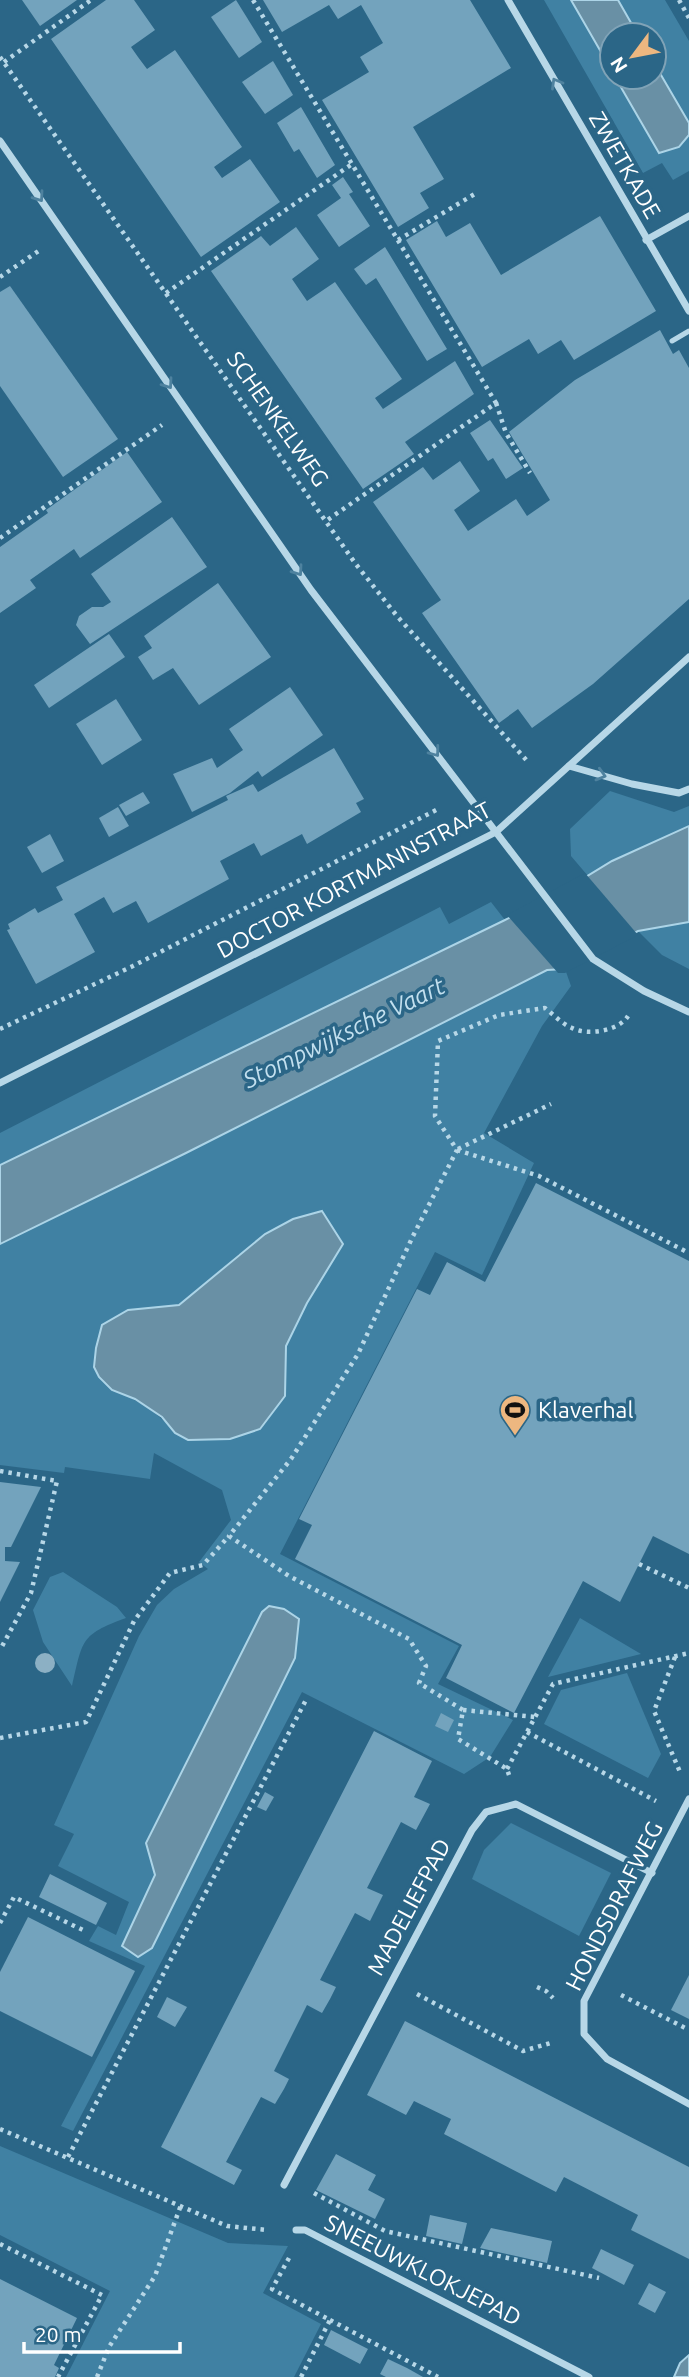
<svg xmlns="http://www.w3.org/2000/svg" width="689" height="2377" font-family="Ubuntu,sans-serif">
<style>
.green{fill:#4081a3;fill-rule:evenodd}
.water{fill:#6990a5;stroke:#acd4e7;stroke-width:2}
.pier{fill:#2b6687}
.building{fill:#73a3bd}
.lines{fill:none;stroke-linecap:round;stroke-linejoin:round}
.path{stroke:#b7d7e7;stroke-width:4.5;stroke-dasharray:3.5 5;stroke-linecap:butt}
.service{stroke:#b7d7e7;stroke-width:5}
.minor{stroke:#b7d7e7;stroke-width:7}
.tree{fill:#8cb0c4}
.oneway{stroke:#4e829f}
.labels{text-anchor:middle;stroke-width:7;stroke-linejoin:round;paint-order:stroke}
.street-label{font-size:23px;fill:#fff;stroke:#2b6687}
.poi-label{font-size:23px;fill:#fff;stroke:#2b6687;text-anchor:start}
.water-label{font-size:24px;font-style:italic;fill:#c3e0ef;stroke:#2b6687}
</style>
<rect width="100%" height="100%" fill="#2b6687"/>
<g class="green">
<polygon points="544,0 571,0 612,71 612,77 615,77 659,153 679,147 689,135 689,171 673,180 662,163 643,173"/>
<polygon points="618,0 665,0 689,41 689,123 654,63 654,35 638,35"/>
<polygon points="610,791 674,812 689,806 689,826 612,861 588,876 571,856 570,829"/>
<polygon points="491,902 505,920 0,1165 0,1133 440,907 449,924"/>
<polygon points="689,922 689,969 662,955 638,931"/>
<path d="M565 969 571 986 542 1026 484 1133 534 1163 482 1275 435 1252 280 1554 459 1646 438 1684 513 1720 490 1757 464 1774 302 1692 73 2131 61 2126 145 1966 89 1941 98 1926 116 1935 129 1902 58 1866 74 1834 54 1825 139 1636 157 1605 174 1589 208 1569 199 1562 231 1520 222 1490 154 1453 150 1479 65 1467 64 1473 0 1465V1244L186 1153 547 970ZM239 1254 307 1303 286 1346 285 1396 175 1433C157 1411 138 1400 112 1390L128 1310 179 1305ZM262 1612 295 1658 152 1948 138 1957 122 1945 156 1875 146 1842Z"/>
<path d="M63 1572 117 1607 126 1618C79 1635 83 1641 72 1686L43 1642 33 1610 50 1577Z"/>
<polygon points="580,1618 641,1654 548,1677"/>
<polygon points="627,1673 661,1754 648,1778 544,1724 561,1690"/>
<polygon points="511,1823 611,1873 579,1936 472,1879 484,1850"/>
<polygon points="0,2146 228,2243 288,2246 263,2293 321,2324 294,2377 66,2377 110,2291 0,2235"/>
</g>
<g class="water">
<polygon points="571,0 618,0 638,35 612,35 612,71"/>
<polygon points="654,63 689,123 689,135 679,147 659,153 615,77 654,77"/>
<polygon points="689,826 689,922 638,931 565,969 547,970 186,1153 0,1244 0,1165 505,920 561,892 612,861"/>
<polygon points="322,1211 343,1244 307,1303 286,1346 285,1396 260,1429 230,1439 188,1440 175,1433 162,1417 135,1399 112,1390 99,1377 94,1367 96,1348 102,1325 128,1310 179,1305 265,1234 293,1219"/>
<polygon points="269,1606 284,1609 299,1619 295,1658 152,1948 138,1957 122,1946 155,1875 146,1843 262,1612"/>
<polygon points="689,2355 689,2377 674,2377 680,2363"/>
</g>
<polygon class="pier" points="585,873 638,935 565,973 558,973 507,915"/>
<g class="building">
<polygon points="22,0 77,0 40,26"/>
<polygon points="106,0 134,0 155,30 131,47 138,57 147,69 175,50 242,147 214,167 222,178 250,159 280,202 201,257 51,39"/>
<polygon points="236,0 262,42 239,58 211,17"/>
<polygon points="263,0 470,0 511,68 413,127 444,179 420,193 429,208 398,227 322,100 369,72 360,57 383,43 361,5 338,19 329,5 282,32"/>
<polygon points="273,61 293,95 265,114 242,82"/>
<polygon points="301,107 335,165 317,178 299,149 294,152 277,123"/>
<polygon points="343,177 353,192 349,194 370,226 339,247 317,215 341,198 332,185"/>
<polygon points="600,216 656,311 574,360 561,340 538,354 529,339 482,367 406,240 437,221 446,237 470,223 501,275"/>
<polygon points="296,227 319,259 292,279 307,301 335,282 402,379 375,398 383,409 455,361 474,394 405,442 414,454 363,489 211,271 261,236 270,246"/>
<polygon points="385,247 447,349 427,361 376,278 366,285 354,269"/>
<polygon points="10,286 118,439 63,477 0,386 0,292"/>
<polygon points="660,330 673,354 679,350 689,368 689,599 593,684 532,728 518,709 499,723 422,613 441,600 373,502 423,467 433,480 460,461 480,491 454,510 468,531 516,499 527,516 550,500 509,432 575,380"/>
<polygon points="490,420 523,468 506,479 493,458 488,461 470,433"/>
<polygon points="127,452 162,502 80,558 74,549 30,580 36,588 0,613 0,547 48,513 46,510"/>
<polygon points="172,517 207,567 90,644 76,625 79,616 92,607 103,607 111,602 91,574"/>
<polygon points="218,583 271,657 199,705 173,668 153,680 138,657 152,648 144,636"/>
<polygon points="109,634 125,657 49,708 34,685"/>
<polygon points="290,687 323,735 262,777 258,771 230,793 192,812 173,774 212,758 217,768 243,750 229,729"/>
<polygon points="116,699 142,740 102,765 76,724"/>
<polygon points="334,748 364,799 356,803 361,812 307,844 302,834 261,856 254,843 220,861 229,879 148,923 136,901 113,913 104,897 74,914 95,952 36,984 7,930 10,929 8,924 35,908 38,913 63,900 56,887 228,800 226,796 253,784 258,792"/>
<polygon points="143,792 150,803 126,816 119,805"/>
<polygon points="118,807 129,826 109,837 99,818"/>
<polygon points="50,834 64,861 42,873 27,847"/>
<polygon points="536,1183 689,1261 689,1554 653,1536 620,1602 583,1581 514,1713 446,1678 462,1645 295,1559 312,1525 299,1519 417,1289 430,1295 447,1262 485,1282"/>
<polygon points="0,1482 41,1487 11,1547 5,1547 5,1561 20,1562 0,1602"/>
<polygon points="441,1713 454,1720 448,1732 435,1726"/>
<polygon points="374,1731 432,1761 414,1797 430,1804 416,1830 401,1822 367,1888 383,1895 370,1921 355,1913 320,1980 336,1987 330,1999 322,2013 307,2005 274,2071 289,2079 284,2089 275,2104 261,2097 226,2162 242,2170 234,2185 161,2147"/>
<polygon points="265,1792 274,1797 266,1811 257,1807"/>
<polygon points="50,1874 107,1903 96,1925 39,1897"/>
<polygon points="28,1917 135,1971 92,2057 0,2011 0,1972"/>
<polygon points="689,1975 689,2019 671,2010"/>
<polygon points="167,1997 187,2007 175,2027 157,2017"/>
<polygon points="405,2021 689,2167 689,2259 631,2230 638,2215 564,2177 556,2192 444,2134 451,2119 414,2101 406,2115 367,2095"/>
<polygon points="336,2154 376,2175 368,2190 385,2199 375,2219 316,2190"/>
<polygon points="430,2215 467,2223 462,2244 426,2236"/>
<polygon points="491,2228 552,2241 547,2263 480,2248"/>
<polygon points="601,2249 634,2265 624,2285 592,2268"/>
<polygon points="0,2279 77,2318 54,2365 59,2368 55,2377 0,2377"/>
<polygon points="649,2283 666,2292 655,2313 638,2304"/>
<polygon points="331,2330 368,2349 360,2364 324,2345"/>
<polygon points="388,2359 407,2368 423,2377 386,2377 380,2374"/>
</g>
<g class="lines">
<g class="path">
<polyline points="253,0 496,403 326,521"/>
<polyline points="679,0 689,18"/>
<polyline points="0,57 355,563 397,616 529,763"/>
<polyline points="4,62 91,0"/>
<polyline points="398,240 478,192"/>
<polyline points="0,277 40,250"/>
<polyline points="166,293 352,164"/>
<polyline points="496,403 506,433 530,473"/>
<polyline points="0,538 162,425"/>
<polyline points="0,1029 133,966 440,808"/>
<polyline points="458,1149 551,1104"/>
<polyline points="457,1150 539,1176 689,1253"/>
<polyline points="0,1471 57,1481 31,1593 0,1650"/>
<polyline points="639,1564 689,1588"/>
<polyline points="675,1657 654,1711 680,1772"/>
<polyline points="463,1710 535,1717"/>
<polyline points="527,1732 656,1801"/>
<polyline points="0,1738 86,1722 134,1621 170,1573 203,1565 229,1536"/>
<polyline points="507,1769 553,1684 689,1653"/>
<path d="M509 1775 507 1769 458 1739 463 1710 419 1683 426 1666 409 1639 289 1576 229 1536 291 1459 358 1354 413 1236 457 1150 435 1116 438 1041 499 1015 545 1008C553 1014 562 1024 572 1028 587 1036 619 1031 628 1016"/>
<polyline points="0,1923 14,1897 87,1932"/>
<polyline points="537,1987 546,1991 553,1998"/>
<polyline points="417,1994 523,2051 554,2042"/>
<polyline points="621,1995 689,2030"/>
<polyline points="0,2129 227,2226 267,2230"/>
<polyline points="68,2157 307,1698"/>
<polyline points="314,2193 385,2231 599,2278"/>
<polyline points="0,2244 102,2295 58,2377"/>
<polyline points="289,2258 272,2289 330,2320 301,2377"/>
<polyline points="330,2320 438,2377"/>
<polyline points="97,2377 109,2347 155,2276 181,2205"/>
</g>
<polyline class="service" points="672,341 689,331"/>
<g class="minor">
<polyline points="508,0 689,311"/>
<polyline points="0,141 311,590 593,959 644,991 689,1012"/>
<polyline points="646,240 689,216"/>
<polyline points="569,766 632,784 679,793 689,789"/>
<polyline points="0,1083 496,832 689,657"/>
<polyline points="689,1799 584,2001 584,2034 607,2059 689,2104"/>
<polyline points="284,2185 472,1830 486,1812 516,1804 652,1873"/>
<polyline points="296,2230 305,2230 589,2377"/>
</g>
</g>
<circle class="tree" cx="45" cy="1663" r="10"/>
<defs><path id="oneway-chevron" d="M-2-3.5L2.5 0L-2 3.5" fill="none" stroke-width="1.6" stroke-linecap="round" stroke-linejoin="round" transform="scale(1.75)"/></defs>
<g class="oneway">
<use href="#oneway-chevron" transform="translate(556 83) rotate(-120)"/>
<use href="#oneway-chevron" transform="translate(39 197) rotate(55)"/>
<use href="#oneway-chevron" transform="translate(168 384) rotate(55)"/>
<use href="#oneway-chevron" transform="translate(298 571) rotate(55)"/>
<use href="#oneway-chevron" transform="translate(435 752) rotate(53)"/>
<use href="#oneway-chevron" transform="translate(601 775) rotate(16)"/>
</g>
<defs>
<g id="stadium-pin" transform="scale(1.575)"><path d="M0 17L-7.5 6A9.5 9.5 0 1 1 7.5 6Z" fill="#edb780" stroke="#2b6687"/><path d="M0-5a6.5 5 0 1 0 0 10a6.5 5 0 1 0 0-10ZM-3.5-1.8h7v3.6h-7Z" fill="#111"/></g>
</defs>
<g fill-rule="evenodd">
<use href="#stadium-pin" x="515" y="1410"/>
</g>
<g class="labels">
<g class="street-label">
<text transform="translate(625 165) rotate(60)" y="8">ZWETKADE</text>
<text transform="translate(278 419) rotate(55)" y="8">SCHENKELWEG</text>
<text transform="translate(354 880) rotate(-28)" y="8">DOCTOR KORTMANNSTRAAT</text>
<text transform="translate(614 1906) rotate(-63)" y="8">HONDSDRAFWEG</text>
<text transform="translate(409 1907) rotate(-62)" y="8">MADELIEFPAD</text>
<text transform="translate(423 2270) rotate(27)" y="8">SNEEUWKLOKJEPAD</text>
</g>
<g class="poi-label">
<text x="538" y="1418">Klaverhal</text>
</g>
<g class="water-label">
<text transform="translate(344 1033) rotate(-26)" y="8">Stompwijksche Vaart</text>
</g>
</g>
<g transform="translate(633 56) rotate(238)"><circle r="33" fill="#2b6687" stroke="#80a3b7" stroke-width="2"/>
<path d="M0-5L12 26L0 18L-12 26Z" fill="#edb780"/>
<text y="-10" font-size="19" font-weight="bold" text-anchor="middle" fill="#ffffff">N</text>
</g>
<path d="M24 2342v10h156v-10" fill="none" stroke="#ffffff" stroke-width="3.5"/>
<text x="35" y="2342" font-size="21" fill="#ffffff" stroke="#2b6687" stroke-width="5" paint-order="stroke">20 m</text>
</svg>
